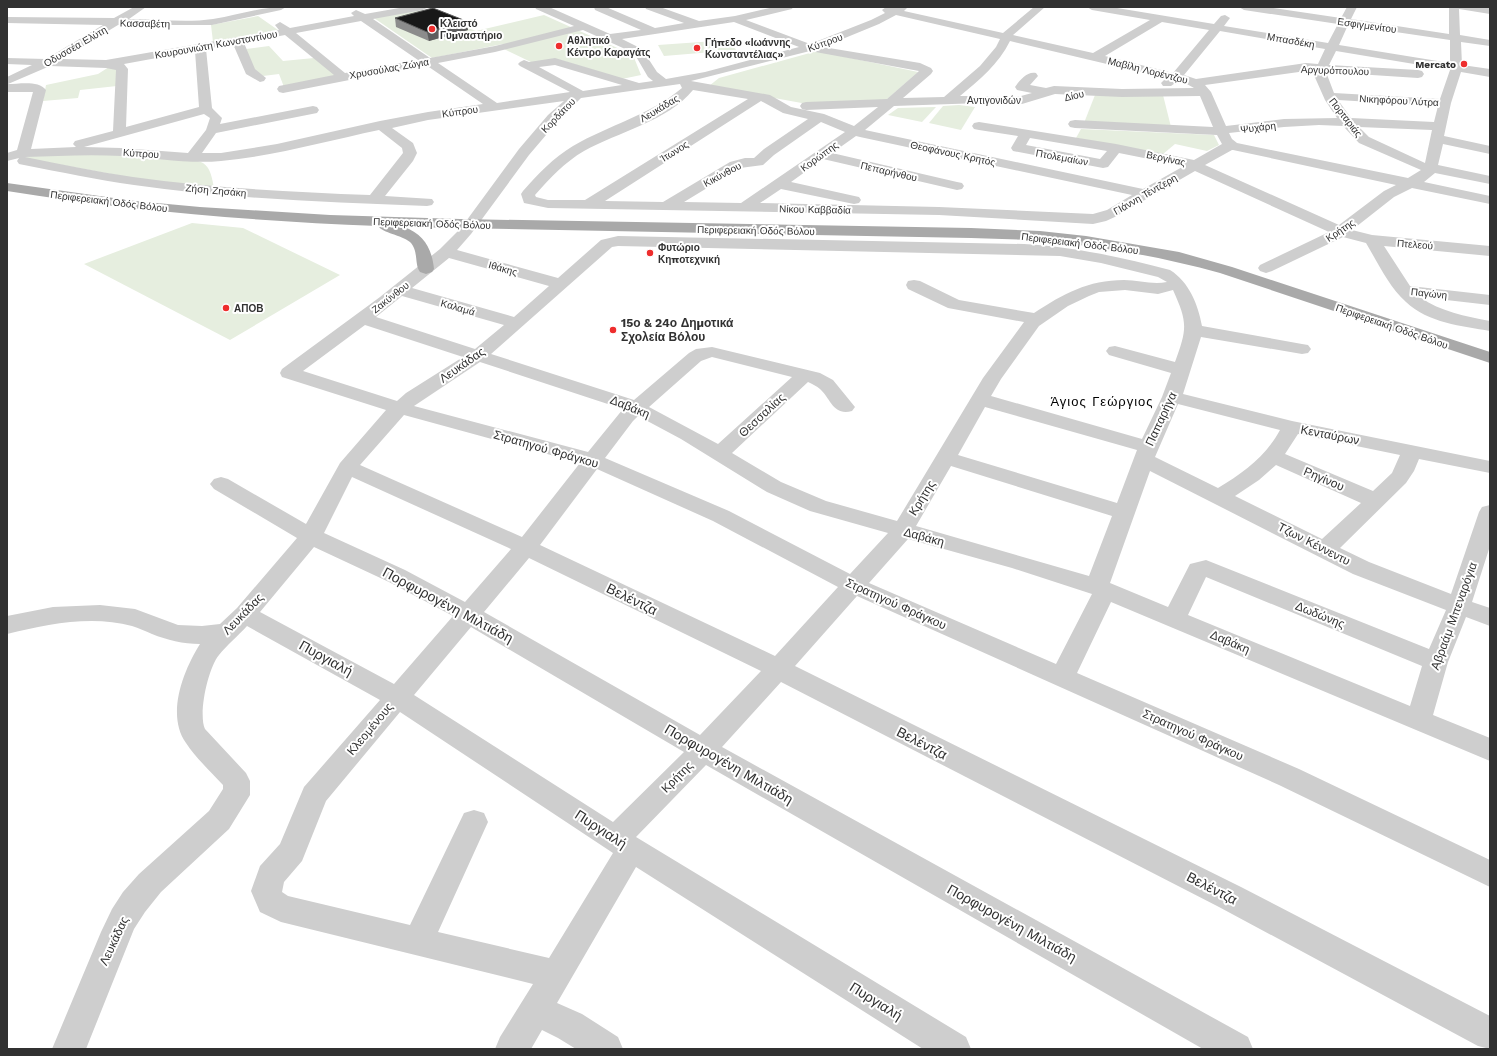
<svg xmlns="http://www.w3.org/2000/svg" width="1497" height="1056" font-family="'Work Sans',sans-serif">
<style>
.green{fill:#e6eedf}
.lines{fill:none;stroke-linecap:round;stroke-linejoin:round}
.minor{fill:#cecece;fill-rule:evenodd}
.major{fill:#a9a9a9;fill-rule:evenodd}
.wall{fill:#8c8c8c}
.shaded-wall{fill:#5d5d5d}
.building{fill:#181818;stroke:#5d5d5d}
.poi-dot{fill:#ee2d2d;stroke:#fff;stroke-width:1.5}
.labels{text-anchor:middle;stroke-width:4;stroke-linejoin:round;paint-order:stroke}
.far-street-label{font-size:10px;fill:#313131;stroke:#fff}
.far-poi-label{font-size:10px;font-weight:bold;fill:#313131;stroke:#fff;text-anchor:start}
.poi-label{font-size:12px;font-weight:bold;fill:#313131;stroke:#fff;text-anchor:start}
.street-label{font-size:12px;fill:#313131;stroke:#fff}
.neighbourhood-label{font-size:13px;letter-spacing:1px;fill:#000;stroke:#fff}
.near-street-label{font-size:14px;fill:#313131;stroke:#fff}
</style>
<rect width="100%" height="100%" fill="#fff"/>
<g class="green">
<polygon points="421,10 476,31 544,15 633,55 641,75 622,79 557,59 533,63 504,49 503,44 432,58 374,18"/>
<polygon points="258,16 278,30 213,42 211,25"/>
<polygon points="729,40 736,50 664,56 658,45"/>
<polygon points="269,46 283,61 314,58 336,75 284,87 279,74 263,76 253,68 246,49"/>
<polygon points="817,51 918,72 885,101 807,104 709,86 719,78"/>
<polygon points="109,67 118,69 117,86 80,90 78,98 43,101 46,85 98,74"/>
<polygon points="1095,95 1163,95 1171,127 1084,123"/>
<polygon points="959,105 975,107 961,130 929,123 943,106"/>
<polygon points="936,107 922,122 888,115 898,108"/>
<polygon points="1081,129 1214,135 1219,145 1207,151 1175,144 1163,154 1076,138"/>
<path d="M133 154C146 155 194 157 203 163 211 168 212 179 214 188L160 183 24 158 32 155Z"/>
<polygon points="192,223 243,228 340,275 230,340 84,264"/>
</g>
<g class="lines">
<path class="minor" d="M134 7H146L129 19C156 19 186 23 213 19 239 15 259 7 286 7L281 10 212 25H118L62 59 106 60 279 30 275 25 280 22 290 28 354 16 351 13 356 10 365 14 405 7H428L423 10 373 19 430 58 495 46 574 26 536 9 535 7H549L610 34 641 30 595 10 594 7H606L655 28 684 23 646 9 645 7H660L699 21 735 16 774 7H793L792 9 746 20 810 44 871 20 885 13 882 10 886 7H908L904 11 1003 33 1034 7H1045L1013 35 1093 53 1150 20 1092 10 1087 7H1111L1214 24 1221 16 1225 15 1230 18 1224 26 1328 43 1338 24 1244 10 1239 7H1266L1341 18 1347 7H1357L1351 19 1449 34V7L1490 8V14L1459 9 1460 35 1490 40V46L1461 42 1462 65 1490 69V77L1461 72 1451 103 1444 136 1490 146V154L1443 144 1438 165 1490 176V184L1435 173 1424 182 1490 196V204L1412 188 1394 197 1352 230 1372 235 1490 246V256L1384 246 1410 286 1490 295V305L1420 297C1441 312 1465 316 1490 321V331C1462 326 1428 323 1406 302 1389 287 1378 263 1366 243L1343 237 1272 271 1266 273 1260 271 1258 268 1260 265 1329 232 1195 171 1117 216 1106 221 1093 224 939 215 548 208 524 203 521 194 523 191C538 174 553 158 573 146 609 125 650 115 682 88L680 84 581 98 558 121 529 155 471 234 457 250 558 278 601 240 618 236 1024 244C1075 247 1120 257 1170 270 1189 282 1198 304 1202 326L1302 344 1308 345 1311 349 1308 353 1302 354 1201 337 1183 394 1292 421 1490 461V473L1419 459 1414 471 1406 483 1340 548 1369 562 1451 594 1479 512 1482 507 1490 505V546L1472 602 1490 608V626L1466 617 1448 662 1433 715 1490 738V761L1111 602 1077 673 1299 769 1490 860V887L1279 785 857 596 795 666 1241 887 1490 1016V1049L1478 1046 1219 907 781 682 722 747 1248 1037 1253 1049H1203L706 765 636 837 966 1037 971 1049H923L636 867 557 1003 582 1014 618 1037 623 1049H576L558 1038 542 1030 531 1049H495L500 1037 533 984 281 922 260 912 251 891 260 866 280 844 304 787 380 700 247 626C238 636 227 645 219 655 208 668 198 714 205 729L246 773 250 781V795L229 829 161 892 145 912 134 929 86 1049H52L101 932 112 909 123 892 139 874 209 811 223 789V785C211 772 196 758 186 743 166 715 183 671 200 644 183 644 167 640 152 634 145 631 139 628 132 626 92 615 47 624 7 634V616L53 607 100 605 135 609 178 625 202 626 220 624 237 608 297 538 214 489 210 484 214 479 221 477 228 479 306 524 340 463 386 410 282 377 280 373 282 369 380 297 440 249 461 228 519 149 548 115 564 101 428 120 392 128 413 143 417 153 413 161 385 196 432 199 434 202 432 205 427 206C329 202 231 199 134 185 97 180 61 172 24 165L19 164 17 161 19 158 7 161V153L17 150 33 92H7V77L32 65 7 64V58L46 59 103 25 7 23V17L114 18ZM896 15 1000 39 996 47 980 66 944 97 903 98 931 74 933 71 931 68 920 63 823 47 879 24ZM361 21 418 60 345 73 296 33ZM734 22 799 47 705 72 666 79 657 72 642 49 622 39ZM1162 22 1209 30 1173 73 1105 56ZM1348 25 1450 40V63L1339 45ZM583 30 634 53 648 77 653 81 639 83 555 58 529 62 524 60 520 62 518 64 520 66 570 92 497 103 438 63 495 52ZM1220 31 1325 49 1318 64 1306 63 1196 79 1184 75ZM285 35 334 75 279 86 277 89 279 92 283 93 426 65 483 104 428 112 380 121 277 144 221 153H202L216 133 317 113 319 110 317 107 313 106 220 124 222 118 212 108 206 49 233 44 246 74 260 82 264 81 266 78 255 69 244 43ZM1010 41 1166 78 1161 83 1163 86H1171L1178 81 1185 83 1194 88 1122 89 1054 86 1046 88 1030 85 1038 76 1036 73C1027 71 1020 80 1015 87L1017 90 1032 93 1021 96H960C979 80 999 64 1010 41ZM195 51 199 107 126 127 128 69 124 64ZM810 51 919 71 887 99 806 102 802 103 800 106 802 109 806 110 878 107 854 126 824 114 791 107 770 95 691 81ZM1336 51 1450 70 1440 99 1334 93 1326 72 1418 78 1422 77 1424 74 1422 71 1418 70 1329 65ZM555 65 622 85 583 91 539 67ZM50 66 106 68 116 70 113 131 75 141 73 144 76 147 31 149 46 90C39 80 19 84 8 84ZM1306 71H1314L1313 73 1325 100 1337 118 1284 119 1226 126 1211 92 1205 85ZM693 90 748 99 585 200H548L536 197 535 195C550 178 565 162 584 151 618 132 668 121 693 90ZM1055 94 1122 97 1200 96 1213 127 1075 120 1070 121 1068 124 1070 127 1075 128 1217 135 1222 144 1194 160 1116 144 979 122 974 123 972 126 974 129 979 130 1018 136 1011 148 1013 151 1103 168 1108 167 1119 153 1184 166 1143 189 865 130 894 106 981 103 1022 104ZM1338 100 1438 106 1434 122 1351 118ZM761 101 783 113 808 119 764 149 754 158H745L730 162 663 202 605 201ZM204 114 210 118 206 130 188 153 121 148 84 147ZM821 122 845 132 741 203 684 202 740 168 763 165 774 155ZM1319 125 1343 126 1359 143 1421 170 1408 178 1237 143 1232 139 1229 133 1284 127ZM1359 127 1432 130 1425 163 1369 137ZM379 130 402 148 403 153 370 195C291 192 212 188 133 177 97 172 61 164 25 157 57 156 89 154 122 156 155 158 189 164 221 161 274 156 327 141 379 130ZM856 136 860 137 1132 195 1107 210 1093 214 939 207 760 203 781 189 854 204 859 203 861 200 859 197 791 182 823 159 957 190 962 189 964 186 962 183 957 182 832 153ZM1030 138 1107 151 1100 159 1026 145ZM1232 150H1233L1396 185 1384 191 1339 225 1205 165ZM618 246 1060 256 1101 263 1158 277 1167 282C1152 285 1139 280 1124 280 1088 280 1063 294 1034 313L959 300 920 281 914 280 908 281 906 285 908 289 948 308 1024 322 983 378 897 521 826 501 781 482 732 453 808 382C812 384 817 386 820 389 831 399 833 416 852 411L855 407 833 380 820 373 712 347 696 349 689 353 634 400 491 354 612 247ZM449 258 549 286 514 317 412 288ZM1125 290 1158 294 1173 290C1188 323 1187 329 1175 362L1115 346 1109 347 1106 351 1109 355 1171 373 1162 397 1142 439 991 396 1001 379 1039 326 1068 306 1089 296 1099 292ZM402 296 504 325 475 349 376 317ZM365 325 463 357 406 393 397 401 303 371ZM712 357 792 377 718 444 649 407 701 361ZM480 362 623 409 588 452 414 406ZM1178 404 1280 430C1266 456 1243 473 1218 488L1155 457ZM985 407 1137 450 1117 503 958 455ZM404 415 580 463 522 537 360 465ZM638 416 681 439 767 492 810 511 888 533 850 574 729 511 605 458 633 421ZM1298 434 1400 455 1392 473 1373 491 1285 454ZM1276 465 1361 503 1322 539 1235 496 1259 480ZM951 466 1112 516 1089 576 916 526ZM597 469 713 521 838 587 775 656 540 545ZM1150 471 1353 574 1446 610 1429 649 1206 560 1190 564 1168 607 1110 583ZM352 477 511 549 465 602 405 570 324 533ZM908 539 1012 568 1092 594 1056 664 869 583ZM314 547 389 582 453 616 394 684 260 612ZM529 558 761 671 700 735 484 612ZM1206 577 1422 666 1410 706 1188 615ZM471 627 684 752 613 822 414 695ZM400 712 613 853 549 958 438 932 488 822 484 813 474 810 464 813 410 925 288 896 282 892 284 882 302 861 326 801Z"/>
<path class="major" d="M7 183 135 201 200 207 330 215 460 219 971 228 1040 231 1086 236 1179 252 1232 267 1490 352V363L1220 273C1162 257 1101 246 1041 241 1018 239 994 239 971 238L404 227C424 234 432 249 434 269L432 272 426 274 420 272C414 264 419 251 410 242 401 235 383 233 378 226 254 221 130 211 7 191Z"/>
</g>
<polygon class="wall" points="395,18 466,21 468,30 429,41 396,27"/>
<polygon class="shaded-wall" points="466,21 468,30 429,41 427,32"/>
<polygon class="building" points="433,8 466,21 427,32 395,18"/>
<g class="poi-dot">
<circle cx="432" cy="29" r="4"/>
<circle cx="559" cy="46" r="4"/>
<circle cx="697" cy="48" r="4"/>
<circle cx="1464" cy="64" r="4"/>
<circle cx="650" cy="253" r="4"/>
<circle cx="226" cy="308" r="4"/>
<circle cx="613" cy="330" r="4"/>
</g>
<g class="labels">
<g class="far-street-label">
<text transform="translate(145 23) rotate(1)" y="4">Κασσαβέτη</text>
<text transform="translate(1367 25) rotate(8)" y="4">Εσφιγμενίτου</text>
<text transform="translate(1291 40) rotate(10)" y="4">Μπασδέκη</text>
<text transform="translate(825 42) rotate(-20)" y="4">Κύπρου</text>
<text transform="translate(216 44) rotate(-10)" y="4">Κουρουνιώτη Κωνσταντίνου</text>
<text transform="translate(75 46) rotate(-30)" y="4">Οδυσσέα Ελύτη</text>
<text transform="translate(389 68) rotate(-10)" y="4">Χρυσούλας Ζώγια</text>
<text transform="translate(1148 70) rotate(14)" y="4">Μαβίλη Λορέντζου</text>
<text transform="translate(1335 70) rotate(2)" y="4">Αργυρόπουλου</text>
<text transform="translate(1074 95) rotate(-13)" y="4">Δίου</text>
<text x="994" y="104">Αντιγονιδών</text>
<text transform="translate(1399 100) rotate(3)" y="4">Νικηφόρου Λύτρα</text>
<text transform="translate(659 108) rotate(-31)" y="4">Λευκάδας</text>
<text transform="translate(460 111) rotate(-8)" y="4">Κύπρου</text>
<text transform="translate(558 115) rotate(-46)" y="4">Κορδάτου</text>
<text transform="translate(1346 117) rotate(52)" y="4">Πορταριάς</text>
<text transform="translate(1258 127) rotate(-7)" y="4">Ψυχάρη</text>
<text transform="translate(674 151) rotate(-32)" y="4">Ίτωνος</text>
<text transform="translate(141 153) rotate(4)" y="4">Κύπρου</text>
<text transform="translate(953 153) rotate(12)" y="4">Θεοφάνους Κρητός</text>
<text transform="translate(819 156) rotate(-36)" y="4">Κορώπης</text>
<text transform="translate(1062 157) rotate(10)" y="4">Πτολεμαίων</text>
<text transform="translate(1166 158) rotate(12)" y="4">Βεργίνας</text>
<text transform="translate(889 171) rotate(13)" y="4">Πεπαρήνθου</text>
<text transform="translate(722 174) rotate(-28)" y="4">Κικύνθου</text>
<text transform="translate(216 190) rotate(5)" y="4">Ζήση Ζησάκη</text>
<text transform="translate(1145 194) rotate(-30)" y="4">ΓΙάννη Τέντζερη</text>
<text transform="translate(109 201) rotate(7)" y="4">Περιφερειακή Οδός Βόλου</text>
<text transform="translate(815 209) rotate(1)" y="4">Νίκου Καββαδία</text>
<text transform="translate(432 223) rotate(2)" y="4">Περιφερειακή Οδός Βόλου</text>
<text transform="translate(756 230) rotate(1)" y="4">Περιφερειακή Οδός Βόλου</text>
<text transform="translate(1340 230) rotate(-34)" y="4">Κρήτης</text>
<text transform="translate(1080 243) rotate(7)" y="4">Περιφερειακή Οδός Βόλου</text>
<text transform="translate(1415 244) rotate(5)" y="4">Πτελεού</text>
<text transform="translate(503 268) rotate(16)" y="4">Ιθάκης</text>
<text transform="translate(1429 293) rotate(6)" y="4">Παγώνη</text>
<text transform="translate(390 297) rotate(-38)" y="4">Ζακύνθου</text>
<text transform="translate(458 307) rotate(16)" y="4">Καλαμά</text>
<text transform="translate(1392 326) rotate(19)" y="4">Περιφερειακή Οδός Βόλου</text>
</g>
<g class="far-poi-label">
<text x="440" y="27">Κλειστό<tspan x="440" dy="12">Γυμναστήριο</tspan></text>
<text x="567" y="44">Αθλητικό<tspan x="567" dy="12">Κέντρο Καραγάτς</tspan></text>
<text x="705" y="46">Γήπεδο «Ιωάννης<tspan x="705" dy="12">Κωνσταντέλιας»</tspan></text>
<text x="1456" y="68" text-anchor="end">Mercato</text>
<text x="658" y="251">Φυτώριο<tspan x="658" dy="12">Κηποτεχνική</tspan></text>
<text x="234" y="312">ΑΠΟΒ</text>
</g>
<g class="poi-label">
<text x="621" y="327">15ο &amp; 24ο Δημοτικά<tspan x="621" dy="14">Σχολεία Βόλου</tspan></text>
</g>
<g class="street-label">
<text transform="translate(462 365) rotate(-35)" y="4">Λευκάδας</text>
<text transform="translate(630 407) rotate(22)" y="4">Δαβάκη</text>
<text transform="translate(762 415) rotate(-43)" y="4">Θεσσαλίας</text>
<text transform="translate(1161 419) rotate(-65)" y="4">Παπαρήγα</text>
<text transform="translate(1330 435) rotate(11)" y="4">Κενταύρων</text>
<text transform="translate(546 449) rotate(16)" y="4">Στρατηγού Φράγκου</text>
<text transform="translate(1324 479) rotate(23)" y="4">Ρηγίνου</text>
<text transform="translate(922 498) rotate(-58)" y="4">Κρήτης</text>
<text transform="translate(924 537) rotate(15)" y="4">Δαβάκη</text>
<text transform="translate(1314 544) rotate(27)" y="4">Τζων Κέννεντυ</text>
<text transform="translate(896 604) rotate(24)" y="4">Στρατηγού Φράγκου</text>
<text transform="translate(243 614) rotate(-46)" y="4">Λευκάδας</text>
<text transform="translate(1320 615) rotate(22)" y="4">Δωδώνης</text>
<text transform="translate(1454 616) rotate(-70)" y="4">Αβραάμ Μπεναρόγια</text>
<text transform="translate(1230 642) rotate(23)" y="4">Δαβάκη</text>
<text transform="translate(370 729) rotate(-50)" y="4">Κλεομένους</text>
<text transform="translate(1193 735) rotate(24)" y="4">Στρατηγού Φράγκου</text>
<text transform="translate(677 777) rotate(-45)" y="4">Κρήτης</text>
<text transform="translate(114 941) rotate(-65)" y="4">Λευκάδας</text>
</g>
<g class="neighbourhood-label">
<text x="1102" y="406">Άγιος Γεώργιος</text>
</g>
<g class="near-street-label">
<text transform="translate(632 599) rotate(26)" y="5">Βελέντζα</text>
<text transform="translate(448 605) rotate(28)" y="5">Πορφυρογένη Μιλτιάδη</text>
<text transform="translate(326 658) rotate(29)" y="5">Πυργιαλή</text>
<text transform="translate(922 743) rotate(27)" y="5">Βελέντζα</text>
<text transform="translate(729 764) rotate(30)" y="5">Πορφυρογένη Μιλτιάδη</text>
<text transform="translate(601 829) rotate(33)" y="5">Πυργιαλή</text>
<text transform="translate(1212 888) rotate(27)" y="5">Βελέντζα</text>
<text transform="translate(1012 923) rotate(29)" y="5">Πορφυρογένη Μιλτιάδη</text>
<text transform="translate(876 1001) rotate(32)" y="5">Πυργιαλή</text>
</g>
</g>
<rect width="1497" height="1056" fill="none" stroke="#313131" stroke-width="16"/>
</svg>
